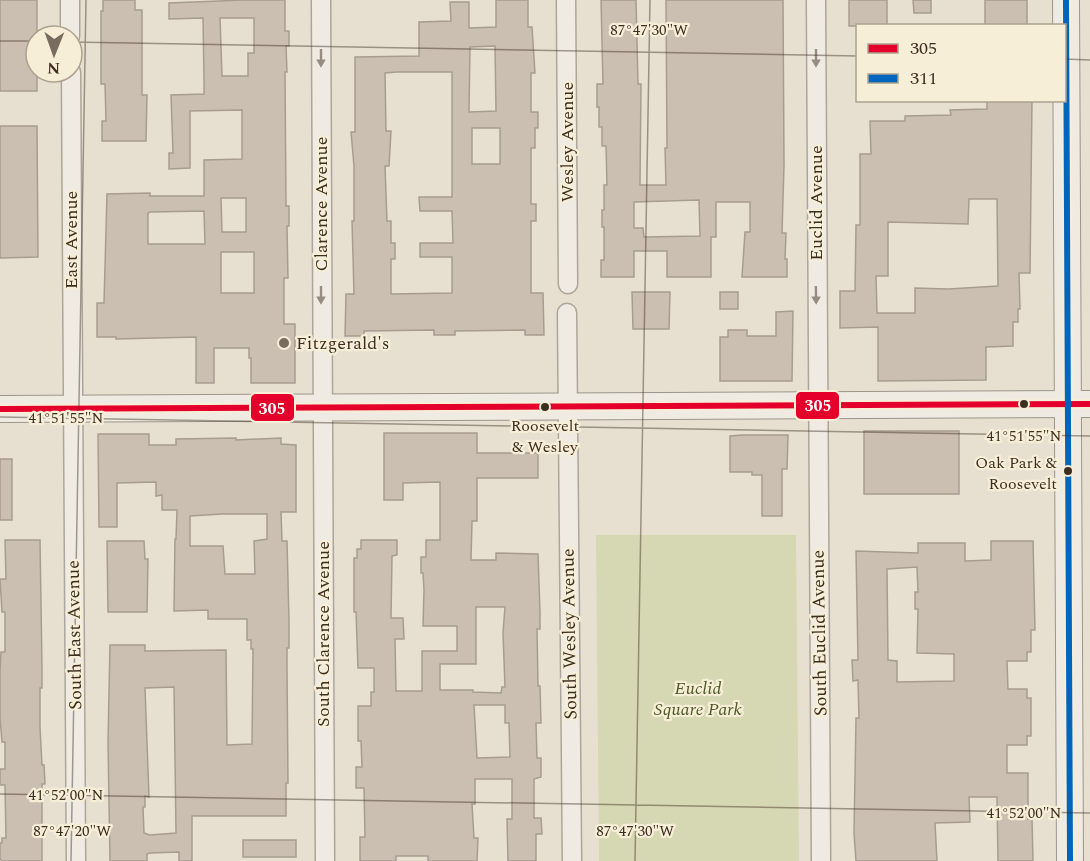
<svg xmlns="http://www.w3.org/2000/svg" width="1090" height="861" font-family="Spectral,serif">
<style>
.green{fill:#d6d7b3}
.building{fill:#cbbfb2;stroke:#a89c90;stroke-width:1.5;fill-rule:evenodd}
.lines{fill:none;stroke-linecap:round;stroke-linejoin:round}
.street-casing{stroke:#ada599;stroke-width:21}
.secondary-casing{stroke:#9c958a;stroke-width:28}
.street{stroke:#efebe3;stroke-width:18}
.secondary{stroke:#efebe3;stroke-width:26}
.bus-1-casing{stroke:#f7eed8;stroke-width:10}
.bus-2-casing{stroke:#f7eed8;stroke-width:10}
.bus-1{stroke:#e4002b;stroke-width:6}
.bus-2{stroke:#0065bd;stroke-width:6}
.oneway{fill:#968c82}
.ticks{fill:none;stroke:#3d2e20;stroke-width:1.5;stroke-opacity:0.45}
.poi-dot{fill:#786c5e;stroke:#f7eed8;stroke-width:2}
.bus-dot{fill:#3d2e20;stroke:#f7eed8;stroke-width:2}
.labels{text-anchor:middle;stroke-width:4.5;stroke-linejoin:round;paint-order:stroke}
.bus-label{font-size:16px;fill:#3d2e20;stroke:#f7eed8}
.street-label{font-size:18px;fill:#3d2e20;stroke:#f7eed8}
.poi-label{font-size:18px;fill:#3d2e20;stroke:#f7eed8;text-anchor:start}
.park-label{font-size:18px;font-style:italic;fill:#4d5a26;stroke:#f7eed8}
.ticks-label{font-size:15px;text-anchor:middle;fill:#3d2e20;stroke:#f7eed8;stroke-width:4.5;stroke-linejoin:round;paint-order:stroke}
.line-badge{stroke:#f7eed8;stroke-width:2}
.badge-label{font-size:16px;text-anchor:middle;font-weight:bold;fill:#fff}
</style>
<rect width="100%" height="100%" fill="#e7e0d1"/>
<polygon class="green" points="596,535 796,535 799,861 599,861"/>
<g class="building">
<rect x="0" y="0" width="37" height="91"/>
<polygon points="103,0 135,0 135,10 142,10 142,95 147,95 146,141 102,141 102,121 106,121 105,84 101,84 101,11 103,11"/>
<path d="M243 0H285V31H289V46H286L287 72H285L286 206H289V226H287L288 278H284V324H295V383H251V358H249V348H214V383H196V337L116 339V337H97V303H104L107 194 150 193V196H204V160L242 159V110L190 111V168L169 169V153H173L171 95 204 94V77L203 18 169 19V3ZM220 18H254V53H248V76H222ZM221 198H246V232H222ZM204 211 205 244H148V213L150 212ZM221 252H254V293H221Z"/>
<path d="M496 0H528V27H532L535 73H531V112H538V128H535V148H531V204H536V221H531V293H543L544 335H525V330L455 331V335H434V330L364 331V336H345L346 294H354L352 221H354V166L351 132H355V57L419 56V22L451 21 450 2H469V28L496 27ZM495 46 496 111 469 112 470 47ZM397 72H452V197H419L420 211H452L453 243H420V257H452V293L391 294V259H395V243H391V221H387L385 166H389L391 131H386L385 73ZM472 128H500V164H472Z"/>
<path d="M601 0H636L638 84H641L640 185H666L665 148H667L666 0H783L784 166 782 233H786L785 259H787V277H742L745 232H750V202H716V237H711V277H667V251H634V277H601V260H604V227H602V210H604V185H607L606 146H602V127H599V107H597V84H603ZM699 200 700 236 644 237 643 228H634V202Z"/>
<rect x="849" y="0" width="38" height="26"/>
<polygon points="913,0 931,0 931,13 914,13"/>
<rect x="985" y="0" width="42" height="26"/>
<path d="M987 100H1032L1030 273H1019L1020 309H1018V322H1013V346L986 347V380L878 381V327L840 328V291H855L856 225H860V154H871L870 121H905V116L951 115 950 110 987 109ZM969 199H997L998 286 948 289 915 288V313H877L876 276H888V222L968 224Z"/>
<polygon points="0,126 37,126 38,257 0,258"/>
<polygon points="632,292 670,292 669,329 633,329"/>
<rect x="720" y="292" width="18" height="17"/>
<polygon points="793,311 792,381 720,381 720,337 728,337 728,330 747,330 747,336 776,336 776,312"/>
<rect x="864" y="431" width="95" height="63"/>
<path d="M384 433H477V453H538V478H477V521H472L471 560H496V553L538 554 540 613V629H537L538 686H540L541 723H536L537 758H541V777L534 779V818H541L542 834H536V861H508L507 819H512V779H475V804H472L474 838H478L477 861H428V856H396V861H360V837H365L364 788H356V767H362L361 741H358V706H371V692H374V668H358L356 612H354V558H357V549H361V540H397V555L392 556 391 618H403L404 639H395L396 691H422V651H457V626H423L424 590 423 573H421V557H426V540H440V482L403 483V500H384ZM476 607H505L503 633 505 687H502L501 693 473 692V690H440V664H476ZM474 705H505V723H509L510 757 477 758Z"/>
<path d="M98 434H149V445H176V439L236 438V440L281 438V444L296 445V512H281L282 541H287L289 621V648H287V668L288 783H286V816H192V861H179V852L150 853 147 854V861H110L108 742 110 645H145V651L226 650 227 745 252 744 253 649H251V640H247V619H208V610L174 611 175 539H176L177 510H162V495L156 496V482L117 483V527H99ZM222 514H267V539L254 541 255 574H225L223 546H190V516ZM174 687 176 833 150 835 144 833 143 807H145V796L149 797 145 688Z"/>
<polygon points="742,435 788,435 787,469 782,469 782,516 762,516 762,475 752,475 752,472 730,472 730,436"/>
<rect x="0" y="459" width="12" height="61"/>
<polygon points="5,540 40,540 42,668 42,688 40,688 40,727 42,765 44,765 45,784 42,784 42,861 3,861 0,859 0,843 2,843 2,838 6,838 5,785 0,785 0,769 5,769 5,742 2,742 0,718 0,671 1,652 5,652 5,612 2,612 0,579 6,579"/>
<polygon points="107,541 144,541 145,559 148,559 147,612 108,612"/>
<path d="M991 541H1033L1035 630H1031V652H1027V661H1007L1008 689H1027V698H1031V736H1027V745H1007V773H1028V819H1032L1033 861H998L997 797H969L970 822 935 823 937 861H856L854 833 856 718H859L858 680 853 681 852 660H858L856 551 918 553V543H965V561L991 560ZM917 567 918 592H915V609H918L917 653 954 654V681L897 682V661L888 660 887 569Z"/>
<rect x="243" y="840" width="53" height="17"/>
</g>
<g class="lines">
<g class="street-casing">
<g id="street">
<polyline points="70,0 70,36"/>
<polyline points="321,0 325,861"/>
<polyline points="566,0 568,284"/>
<polyline points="816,0 821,861"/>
<polyline points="71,72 76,861"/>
<polyline points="567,313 572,861"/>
</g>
</g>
<g class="secondary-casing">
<g id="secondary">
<polyline points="1066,0 1070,861"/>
<polyline points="0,409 1090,404"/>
</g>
</g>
<use href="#street" class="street"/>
<use href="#secondary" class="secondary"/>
<g class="bus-1-casing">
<polyline id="bus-1" points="0,409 1090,404"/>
</g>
<g class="bus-2-casing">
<polyline id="bus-2" points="1066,0 1070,861"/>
</g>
<use href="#bus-1" class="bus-1"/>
<use href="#bus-2" class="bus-2"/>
</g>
<defs><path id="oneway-solid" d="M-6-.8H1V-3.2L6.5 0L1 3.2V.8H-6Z" transform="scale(1.5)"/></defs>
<g class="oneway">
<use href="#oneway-solid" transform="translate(321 58) rotate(90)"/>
<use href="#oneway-solid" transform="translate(816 58) rotate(90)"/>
<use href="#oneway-solid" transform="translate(321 295) rotate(90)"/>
<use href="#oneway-solid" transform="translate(816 295) rotate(89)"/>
</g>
<path class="ticks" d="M0 41H36M72 42 858 56M1064 59 1090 60M0 417 1090 436M0 794 1090 813M71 861 86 0M635 861 650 0"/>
<circle class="poi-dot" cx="284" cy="343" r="6"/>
<g class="bus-dot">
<circle cx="1024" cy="404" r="5"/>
<circle cx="545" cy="407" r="5"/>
<circle cx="1068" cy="471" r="5"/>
</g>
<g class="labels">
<g class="bus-label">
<text x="545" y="431">Roosevelt<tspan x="545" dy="21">&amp; Wesley</tspan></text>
<text x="1057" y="468" text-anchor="end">Oak Park &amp;<tspan x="1057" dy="21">Roosevelt</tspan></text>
</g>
<g class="street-label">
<text transform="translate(567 142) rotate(-90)" y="6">Wesley Avenue</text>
<text transform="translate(816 203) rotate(-90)" y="6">Euclid Avenue</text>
<text transform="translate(321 204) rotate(-90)" y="6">Clarence Avenue</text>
<text transform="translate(71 240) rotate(-90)" y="6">East Avenue</text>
<text transform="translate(819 633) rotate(-91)" y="6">South Euclid Avenue</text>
<text transform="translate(323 634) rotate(-90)" y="6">South Clarence Avenue</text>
<text transform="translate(569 634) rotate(-91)" y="6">South Wesley Avenue</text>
<text transform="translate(74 635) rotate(-91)" y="6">South East Avenue</text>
</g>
<g class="poi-label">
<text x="296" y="349">Fitzgerald's</text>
</g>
<g class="park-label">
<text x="698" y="694">Euclid<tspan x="698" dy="21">Square Park</tspan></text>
</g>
</g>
<g class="ticks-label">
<text x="649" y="35">87°47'30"W</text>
<text x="66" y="423">41°51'55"N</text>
<text x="1024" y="441">41°51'55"N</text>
<text x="66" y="800">41°52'00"N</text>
<text x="1024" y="818">41°52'00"N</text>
<text x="72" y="836">87°47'20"W</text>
<text x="635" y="836">87°47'30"W</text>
</g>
<g class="line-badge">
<rect x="795" y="391" width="45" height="29" rx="6" fill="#e4002b"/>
<rect x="250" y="393" width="45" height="29" rx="6" fill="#e4002b"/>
</g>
<g class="badge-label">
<text x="818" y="411">305</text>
<text x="272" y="414">305</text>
</g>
<rect x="856" y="24" width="210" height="78" fill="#f7eed8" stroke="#ada18e" stroke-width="1.5"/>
<rect x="868" y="44" width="30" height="9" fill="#e4002b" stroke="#ada18e" stroke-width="1.5"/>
<text x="910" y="54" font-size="18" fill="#3d2e20">305</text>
<rect x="868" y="74" width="30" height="9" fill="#0065bd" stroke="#ada18e" stroke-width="1.5"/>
<text x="910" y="84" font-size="18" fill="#3d2e20">311</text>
<g transform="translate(54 54) rotate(181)"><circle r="28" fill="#f7eed8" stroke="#ada18e" stroke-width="1.5"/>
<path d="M0-4.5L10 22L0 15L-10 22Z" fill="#786c5e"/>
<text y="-9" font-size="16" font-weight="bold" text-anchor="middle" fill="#3d2e20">N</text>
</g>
</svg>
